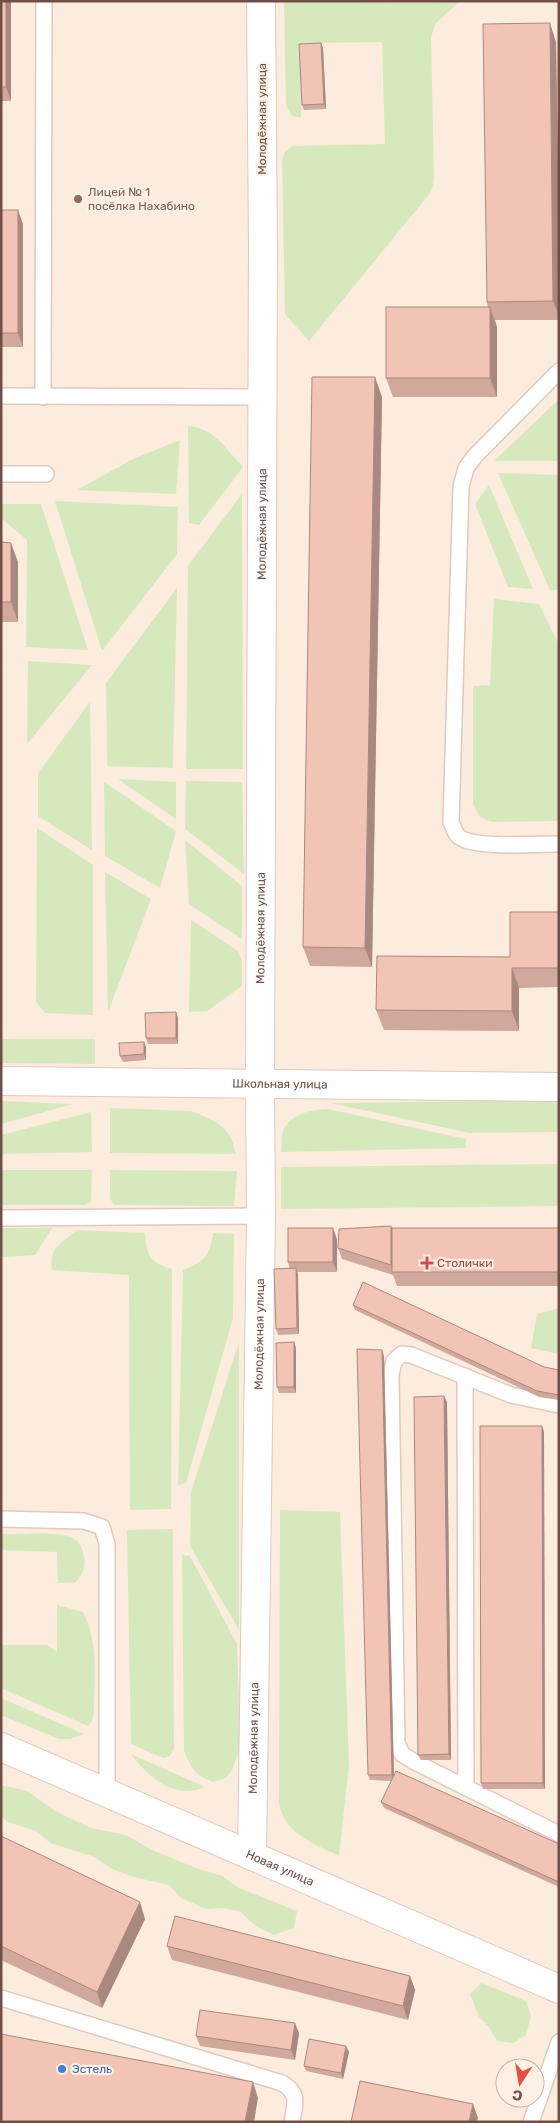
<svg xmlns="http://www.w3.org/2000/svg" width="560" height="2123" font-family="Rubik,sans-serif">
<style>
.green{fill:#d5e9bd}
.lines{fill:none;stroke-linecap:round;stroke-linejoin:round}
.lane-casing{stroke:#e2c8bd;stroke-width:18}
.street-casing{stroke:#e2c8bd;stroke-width:30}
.secondary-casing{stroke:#e7c8ba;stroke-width:30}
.lane{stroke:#fff;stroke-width:15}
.street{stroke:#fff;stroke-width:28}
.secondary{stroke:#fff;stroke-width:28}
.wall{fill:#d0a99c}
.shaded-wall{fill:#a9897f}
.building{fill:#f2c4b5;stroke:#a9897f}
.education-dot{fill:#8d6e63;stroke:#fff0e4;stroke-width:2}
.health-dot{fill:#e0444e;stroke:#fff0e4;stroke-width:2}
.shop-dot{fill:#3f7fe0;stroke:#fff0e4;stroke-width:2}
.labels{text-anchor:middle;stroke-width:4.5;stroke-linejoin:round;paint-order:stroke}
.street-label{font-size:12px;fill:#714f46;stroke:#fff0e4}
.education-label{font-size:12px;fill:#785e54;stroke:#fff0e4;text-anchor:start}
.health-label{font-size:12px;fill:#be3a42;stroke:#fff0e4;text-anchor:start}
.shop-label{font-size:12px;fill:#366cbe;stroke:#fff0e4;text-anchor:start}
</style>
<rect width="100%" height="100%" fill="#fcecde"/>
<g class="green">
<polygon points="284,1 424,3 460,1 436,23 431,37 434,180 431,192 309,341 285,314 282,160 285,152 293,146 385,144 382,42 303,43 301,118 292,116 286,106"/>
<polygon points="559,399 559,461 494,461"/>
<path d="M188 426C214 428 226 449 243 467L199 525 189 523Z"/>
<polygon points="180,440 176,494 77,490 133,459"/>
<polygon points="498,473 559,475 559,590 550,590"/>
<polygon points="489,485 533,589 508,587 475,504"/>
<polygon points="242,494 243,769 186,769 188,566"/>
<polygon points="55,501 178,507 177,554 102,651"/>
<polygon points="1,504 41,504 88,650 26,647 27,540 1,518"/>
<polygon points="177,588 173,768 107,766 106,683"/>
<polygon points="494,599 539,604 559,645 559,821 492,822 480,817 473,804 473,686 490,685"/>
<polygon points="28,661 92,665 27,744"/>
<polygon points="90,702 92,850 38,816 38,773"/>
<polygon points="118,779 176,782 176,819"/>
<polygon points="186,781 242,782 244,874 185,829"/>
<polygon points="104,782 176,831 160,888 105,856"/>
<polygon points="37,828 93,865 93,1015 45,1013 36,1002"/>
<polygon points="185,840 242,886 242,939 189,904"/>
<polygon points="105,872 151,899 108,1012"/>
<polygon points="191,920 238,951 242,962 242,986 207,1011 189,1012"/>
<polygon points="1,1039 95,1039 95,1064 1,1063"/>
<polygon points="559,1100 559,1132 557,1132 470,1133 330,1103"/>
<polygon points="1,1101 73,1104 1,1124"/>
<path d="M110 1108 191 1111C204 1116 223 1123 229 1135 233 1140 234 1148 236 1154L110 1153Z"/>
<path d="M328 1109 466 1139V1148L281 1152C282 1145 281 1137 283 1131 291 1113 311 1110 328 1109Z"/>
<polygon points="91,1112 92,1152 1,1154 1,1135"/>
<polygon points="559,1164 559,1206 281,1209 281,1167"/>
<polygon points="1,1170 92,1170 91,1202 84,1205 1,1205"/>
<polygon points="110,1170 237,1171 234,1206 115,1205 110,1199"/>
<polygon points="1,1228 52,1228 35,1255 1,1257"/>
<path d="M77 1230 145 1233C147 1256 149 1262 172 1269L171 1509 130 1510 129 1275 52 1270C49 1246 61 1244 77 1230Z"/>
<path d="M213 1233 234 1234 233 1318 186 1483 178 1485 183 1270C204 1262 210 1256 213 1233Z"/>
<polygon points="559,1308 559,1354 531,1348 537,1314"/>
<polygon points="239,1342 239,1630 190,1546 191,1492"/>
<path d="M280 1510 340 1512 349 1765 339 1856C313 1843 286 1835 279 1804Z"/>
<polygon points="173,1529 174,1748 170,1756 163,1758 131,1744 127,1530"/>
<path d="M1 1534C18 1535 63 1530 76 1540 81 1544 83 1550 84 1557 86 1567 82 1575 76 1582L58 1583 57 1552 1 1550Z"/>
<path d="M182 1555 190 1556 237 1644 241 1745 232 1770 226 1778 213 1782C194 1775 192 1769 184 1751Z"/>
<path d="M57 1605 83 1612C99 1643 94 1678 94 1712L92 1721 88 1726 1 1688V1645H47L57 1652Z"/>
<polygon points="1,1698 84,1734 70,1739 59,1739 1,1715"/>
<path d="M131 1754 205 1787C174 1800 149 1778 131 1754Z"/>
<polygon points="1,1785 27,1791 55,1811 91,1828 126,1835 152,1850 196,1868 222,1876 239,1888 297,1911 294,1928 274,1935 257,1927 239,1911 221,1908 206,1909 181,1898 169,1885 134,1877 112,1869 95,1857 50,1843 36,1831 8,1822 1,1816"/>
<polygon points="481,1983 526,2001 531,2016 526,2035 513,2043 497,2041 489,2027 479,2017 470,1994"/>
</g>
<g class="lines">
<g class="lane-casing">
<g id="lane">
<path d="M559 371 475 456 466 468 461 487 451 822C453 826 455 833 458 836 471 849 539 844 559 844"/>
<polyline points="1,396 262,397"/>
<polyline points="43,397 44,1"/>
<polyline points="1,474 46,474"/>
<polyline points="1,1218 261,1216"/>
<polyline points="465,1376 466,1787"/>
<polyline points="559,1405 511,1395 411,1355 402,1354 394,1361 391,1375 397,1743 402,1754 413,1761 559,1834"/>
<polyline points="1,1519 84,1521 102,1527 107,1544 107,1792"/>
<path d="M1 1998 282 2083C300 2094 295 2103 292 2122"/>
<polyline points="531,2122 559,2042"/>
</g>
</g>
<g class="street-casing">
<g id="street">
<path id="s1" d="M1 1081 559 1087"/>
<path id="s2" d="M252 1856 261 1216 260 1085 263 248 261 1"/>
</g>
</g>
<g class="secondary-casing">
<g id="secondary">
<path id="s3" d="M1 1747 559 1989"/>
</g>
</g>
<use href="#lane" class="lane"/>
<use href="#street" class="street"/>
<use href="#secondary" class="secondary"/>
</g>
<g class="wall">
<polygon points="1,1 11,101 1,101"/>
<polygon points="556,42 559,233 559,320 495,320 497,327 497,397 393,397 386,378 488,307 487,302"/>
<polygon points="321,43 323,48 326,109 304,110 302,105"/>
<polygon points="1,210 23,224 23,347 1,347"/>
<polygon points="382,397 372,967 310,966 303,947"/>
<polygon points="1,542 18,562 18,622 1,622"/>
<polygon points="559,912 559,987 519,988 519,1031 384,1030 376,1010 510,957"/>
<polygon points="176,1012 178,1018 178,1044 148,1044 146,1038"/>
<polygon points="146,1047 146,1060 123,1062 120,1056"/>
<polygon points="559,1228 559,1286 397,1286 393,1275 342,1259 338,1248 392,1229"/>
<polygon points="337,1239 337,1272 297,1272 299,1334 278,1335 276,1329 290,1269 288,1262"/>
<polygon points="353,1305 544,1367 559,1370 559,1400 539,1397 355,1310"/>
<polygon points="294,1342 296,1348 296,1393 279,1393 277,1387"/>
<polygon points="384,1356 394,1774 559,1844 559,1887 384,1808 381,1802 391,1781 370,1780 368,1775"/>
<polygon points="447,1402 451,1760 421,1760 418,1755"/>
<polygon points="542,1426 544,1432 545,1789 483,1789 481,1783"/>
<polygon points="1,1836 145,1919 102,2008 1,1960"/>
<polygon points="167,1946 410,1976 415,1990 408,2020 172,1960"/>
<polygon points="299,2033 295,2060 200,2046 196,2036"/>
<polygon points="346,2046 349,2052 343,2079 306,2071 304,2066"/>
</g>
<g class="shaded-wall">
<polygon points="6,1 11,1 11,101 6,87"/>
<polygon points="550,23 556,42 559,233 559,317 553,301"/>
<polygon points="321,43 323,48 326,109 324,104"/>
<polygon points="18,210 23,224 23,347 18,333"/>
<polygon points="490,307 497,327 497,397 490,378"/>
<polygon points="375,377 382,397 372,967 365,948"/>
<polygon points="11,543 18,562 18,622 11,602"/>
<polygon points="512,968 519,988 519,1031 512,1011"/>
<polygon points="176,1012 178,1018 178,1044 176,1038"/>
<polygon points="144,1042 146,1047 146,1060 144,1054"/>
<polygon points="391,1226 395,1237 394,1272 391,1265"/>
<polygon points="333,1228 337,1239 337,1272 333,1262"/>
<polygon points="296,1268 298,1274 299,1334 297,1328"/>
<polygon points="294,1342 296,1348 296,1393 294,1387"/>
<polygon points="382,1350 384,1356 394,1781 392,1775"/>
<polygon points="444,1396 447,1402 451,1760 449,1754"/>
<polygon points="542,1426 544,1432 545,1789 543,1783"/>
<polygon points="140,1902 145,1919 102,2008 97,1992"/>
<polygon points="410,1976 415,1990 408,2020 403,2006"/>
<polygon points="295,2023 299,2033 295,2060 291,2050"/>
<polygon points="346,2046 349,2052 343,2079 341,2073"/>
<polygon points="253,2082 258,2098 254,2122 245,2122"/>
<polygon points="473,2104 478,2118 477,2122 469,2122"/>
</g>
<g class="building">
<rect x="1" y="1" width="5" height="86"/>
<polygon points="550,23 553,301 487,302 483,24"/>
<polygon points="321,43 324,104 302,105 299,44"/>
<rect x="1" y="210" width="17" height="123"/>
<rect x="386" y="307" width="104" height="71"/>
<polygon points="312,377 375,377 365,948 303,947"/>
<polygon points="1,542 11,543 11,602 1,602"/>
<polygon points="510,912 559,912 559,968 512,968 512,1011 376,1010 377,956 510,957"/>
<polygon points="176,1012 176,1038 146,1038 145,1013"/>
<polygon points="144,1042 144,1054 120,1056 119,1043"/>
<polygon points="391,1226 391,1265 338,1248 339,1229"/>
<rect x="288" y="1228" width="45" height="34"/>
<rect x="392" y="1228" width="167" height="44"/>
<polygon points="296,1268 297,1328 276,1329 274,1269"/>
<polygon points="363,1282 544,1367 559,1370 559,1395 537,1391 353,1305"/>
<polygon points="294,1342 294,1387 277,1387 276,1343"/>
<polygon points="357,1349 382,1350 392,1775 368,1775"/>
<polygon points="444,1396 449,1754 418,1755 414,1397"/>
<polygon points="480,1426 542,1426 543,1783 481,1783"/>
<polygon points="396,1771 559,1844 559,1882 381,1802"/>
<polygon points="1,1836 140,1902 97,1992 1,1946"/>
<polygon points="175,1916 410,1976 403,2006 167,1946"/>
<polygon points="200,2010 295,2023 291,2050 196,2036"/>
<polygon points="1,2034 253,2082 245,2122 1,2122"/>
<polygon points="309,2039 346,2046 341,2073 304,2066"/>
<polygon points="360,2081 473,2104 469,2122 351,2122"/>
</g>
<circle class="education-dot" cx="78" cy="199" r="5"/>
<path class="health-dot" d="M424.5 1255.5h5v5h5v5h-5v5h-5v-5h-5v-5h5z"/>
<circle class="shop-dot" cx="62" cy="2069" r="5"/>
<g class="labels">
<g class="street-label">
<text transform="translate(262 119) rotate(-90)" y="4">Молодёжная улица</text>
<text dy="4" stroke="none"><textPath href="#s2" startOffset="1332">Молодёжная улица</textPath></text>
<text dy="4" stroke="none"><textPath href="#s2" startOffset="928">Молодёжная улица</textPath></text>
<text dy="4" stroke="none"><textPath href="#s1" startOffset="279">Школьная улица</textPath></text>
<text dy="4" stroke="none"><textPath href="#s2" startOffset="522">Молодёжная улица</textPath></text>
<text dy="4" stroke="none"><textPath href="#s2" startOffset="118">Молодёжная улица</textPath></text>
<text dy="4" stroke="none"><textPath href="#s3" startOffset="304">Новая улица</textPath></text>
</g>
<g class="education-label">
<text x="88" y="196">Лицей № 1<tspan x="88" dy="14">посёлка Нахабино</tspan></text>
</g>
<g class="health-label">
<text x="437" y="1267">Столички</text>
</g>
<g class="shop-label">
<text x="72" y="2073">Эстель</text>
</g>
</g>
<rect width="560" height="2123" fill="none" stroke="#714f46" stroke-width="5"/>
<g transform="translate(520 2083) rotate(192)"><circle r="24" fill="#fff0e4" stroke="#c6b0a5"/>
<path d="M0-4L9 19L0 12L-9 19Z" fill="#e84d41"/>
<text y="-8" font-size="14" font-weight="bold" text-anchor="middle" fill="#714f46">С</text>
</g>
</svg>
